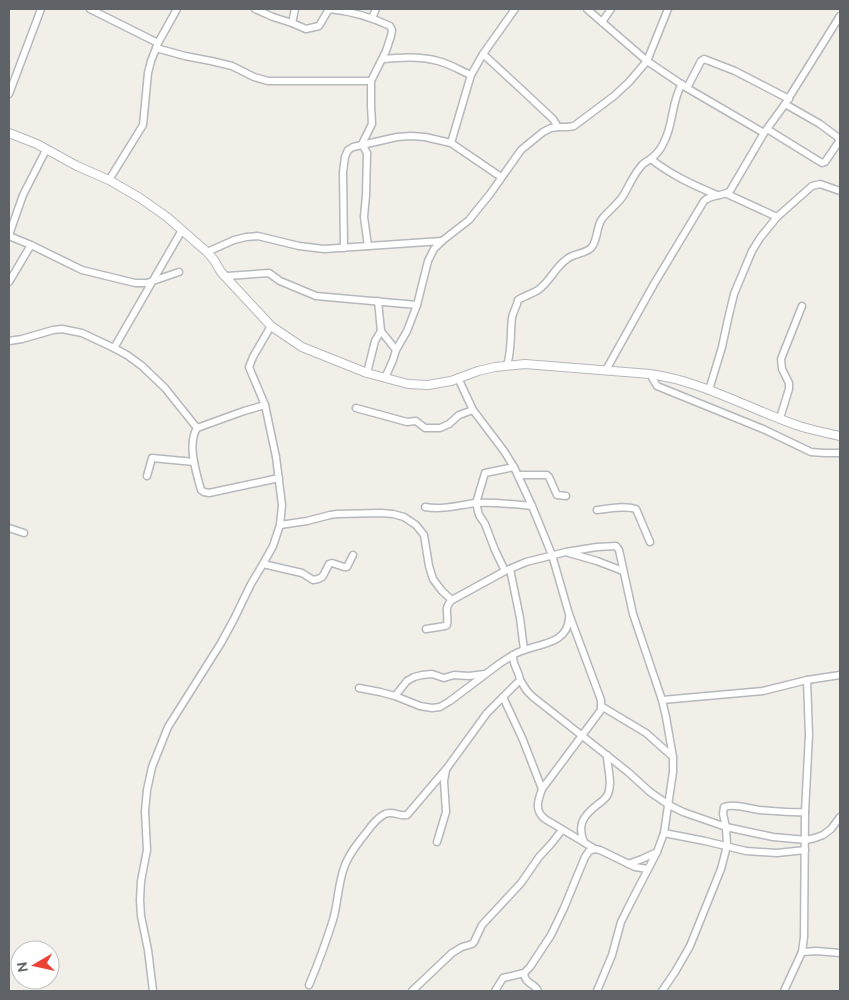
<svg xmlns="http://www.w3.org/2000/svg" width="849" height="1000" font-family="Ubuntu,sans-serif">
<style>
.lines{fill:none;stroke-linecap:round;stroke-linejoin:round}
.minor-casing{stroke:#b5b8bc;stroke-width:9}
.tertiary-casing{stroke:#b5b8bc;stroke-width:10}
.minor{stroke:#fff;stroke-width:6}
.tertiary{stroke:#fff;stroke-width:8}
</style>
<rect width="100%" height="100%" fill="#f1efe8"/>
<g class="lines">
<g class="minor-casing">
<g id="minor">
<polyline points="90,9 158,43"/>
<path d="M255 9 273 17 292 23 306 29 319 26 329 9C350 11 371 17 390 26L392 30 391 36 386 51 371 81V106L372 124 362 144 367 153 366 195 364 217 368 246"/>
<polyline points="587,9 647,61 687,88 764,133"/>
<polyline points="372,18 376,9"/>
<polyline points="602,22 611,9"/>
<polyline points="292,23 295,9"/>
<polyline points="156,48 185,56 211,61 232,66 254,77 268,81 371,81"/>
<polyline points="483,54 521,89 553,119 558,127"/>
<path d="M383 59C401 57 421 56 438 61 450 64 461 71 471 75"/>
<polyline points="687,88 701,61 704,59 735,71 789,99"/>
<polyline points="9,94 41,9"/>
<polyline points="785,104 820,124 840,139"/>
<polyline points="767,129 822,163 825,162 840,140"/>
<polyline points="451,143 471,75 483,54 515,9"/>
<path d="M651 159C671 175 693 185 717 195"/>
<polyline points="109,180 143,125 148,73 151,61 158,43 177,9"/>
<polyline points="727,194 777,217"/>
<polyline points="9,235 23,195 46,150"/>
<polyline points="9,236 31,245 82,270 135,283 147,283 179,272"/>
<polyline points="344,248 343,172 345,157 348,150 353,147 397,137 411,136 425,137 451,143 501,177"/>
<polyline points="207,252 234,240 246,237 258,236 299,246 324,249 442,241"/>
<polyline points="227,276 269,273 280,281 316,296 417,305"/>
<polyline points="9,282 31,245"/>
<polyline points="381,331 396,350"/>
<polyline points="9,341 22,339 53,330 62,329 82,333 114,348 127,355 142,366 165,388 197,428"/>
<polyline points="114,348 182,230"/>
<path d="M507 365C512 350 510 334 512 318 513 311 517 307 518 300 524 296 532 294 538 290 550 282 555 267 567 259 574 253 585 254 591 248 598 241 596 227 602 219 608 211 617 205 623 196 629 186 634 173 643 164 647 161 646 162 649 160 655 156 661 149 664 142 674 123 671 102 682 84"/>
<path d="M606 370 654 284 704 201C711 194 722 197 730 191L764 133 785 104 840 16"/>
<polyline points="367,373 375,341 381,331 378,301"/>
<polyline points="650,374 657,386 763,429 811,452 824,453 840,453"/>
<polyline points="385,378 393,360 396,350 407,331 417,305 428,261 434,249 442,241 469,220 490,194 521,150 543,132 551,128 558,127 568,127 574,126 614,96 629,82 647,61 668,9"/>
<path d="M458 378 473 410 504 451 514 467 532 506 552 555 569 614 601 700V710L542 789C538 800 534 811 545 819L595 849"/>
<polyline points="709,390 722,347 728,319 734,294 752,251 760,238 777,217 812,186 820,184 840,191"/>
<path d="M265 405 244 411 197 428C187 444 196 472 201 490L204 492 209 493 279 478"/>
<polyline points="356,408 407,422 416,421 425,428 440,428 449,424 459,415 473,410"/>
<polyline points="780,418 789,389 789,383 782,369 781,359 802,306"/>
<polyline points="518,475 547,475 549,477 557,495 566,496"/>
<polyline points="147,476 152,458 194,462"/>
<path d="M425 507C443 510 459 505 476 503 495 502 513 504 532 506"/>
<path d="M597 510C609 509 623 505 636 509L650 542"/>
<polyline points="280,525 307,521 330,515 337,514 381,513 393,514 404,517 416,525 424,535 429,566 433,579 442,591 452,600"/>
<polyline points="9,528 24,533"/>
<polyline points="569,553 597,561 623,571"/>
<polyline points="263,564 302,573 313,580 318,579 322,577 324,574 329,564 332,563 344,567 347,567 353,555"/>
<polyline points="510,569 520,618 524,650"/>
<polyline points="505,571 495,550 485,524 479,515 476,503 485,473 514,467"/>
<path d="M426 629 445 626 447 625C449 614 443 608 452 600L505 571 526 562 566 552 597 547 616 546 619 550 633 614 662 700 666 717 673 757V772L664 833 657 852 632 900 621 922 612 955 597 991"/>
<polyline points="520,680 527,691 533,697 628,772 650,792 669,805 683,812 726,827 773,837 806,840 815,838 823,835 831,829 840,817"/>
<polyline points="359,688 380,692 395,696 420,706 432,708 440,707 450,701 499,664 513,655"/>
<polyline points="395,696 407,681 414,677 422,675 432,674 444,678 454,675 469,676 485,674"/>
<polyline points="503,697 523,740 542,789"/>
<polyline points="662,700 763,691 807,680 840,675"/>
<polyline points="601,706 646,733 673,757"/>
<polyline points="664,833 705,841 746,851 777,853 805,850"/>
<polyline points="437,842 446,812 444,781 446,770"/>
<path d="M584 842C577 825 583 816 597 805 601 802 606 799 608 794 613 782 607 767 607 755"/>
<polyline points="628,864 642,859 657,852"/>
<polyline points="802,952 816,951 840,953"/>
<path d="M524 973C525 985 535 983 538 991"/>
<path d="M309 985C318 964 326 942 333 920 338 903 338 884 344 868 348 855 358 843 366 833 371 826 378 817 385 814 393 810 399 817 407 815L447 768 487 713 520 680C519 671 512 664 513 655 532 643 568 647 569 618"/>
<polyline points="153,991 148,950 141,916 140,900 141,881 147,850 145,811 147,790 152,767 168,727 221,643 234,619 251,584 263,564 273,546 280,525 282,505 276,457 265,405 249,367 253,357 271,326"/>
<polyline points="412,991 452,953 462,947 472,944 474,942 482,925 521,883 539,857 551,844 562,830"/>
<polyline points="495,991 503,978 524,973 530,967 551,935 564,908 585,857 589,851 595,849 600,850 635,867 648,869"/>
<path d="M662 991 675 972 690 946 721 869 727 846 726 827 723 814 724 807C733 803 751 809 760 810 775 811 790 813 805 812"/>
<polyline points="784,991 802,952 804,937 805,812 809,735 807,680"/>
</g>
</g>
<g class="tertiary-casing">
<path id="tertiary" d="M9 133 37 144 77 166 109 180 140 198 167 217 207 252 214 260 221 272 271 326 302 347 367 373 408 384 428 385 451 381 478 371 495 367 525 364 650 374C702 381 749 409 799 426 812 430 826 433 840 436"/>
</g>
<use href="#minor" class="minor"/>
<use href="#tertiary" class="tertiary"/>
</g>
<rect width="849" height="1000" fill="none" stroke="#5f6368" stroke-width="20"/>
<g transform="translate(35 965) rotate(261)"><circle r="24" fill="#ffffff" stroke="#bfc1c3"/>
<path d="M0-4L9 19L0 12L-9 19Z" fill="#ea4335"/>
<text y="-8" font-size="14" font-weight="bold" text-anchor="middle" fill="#5f6368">N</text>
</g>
</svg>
